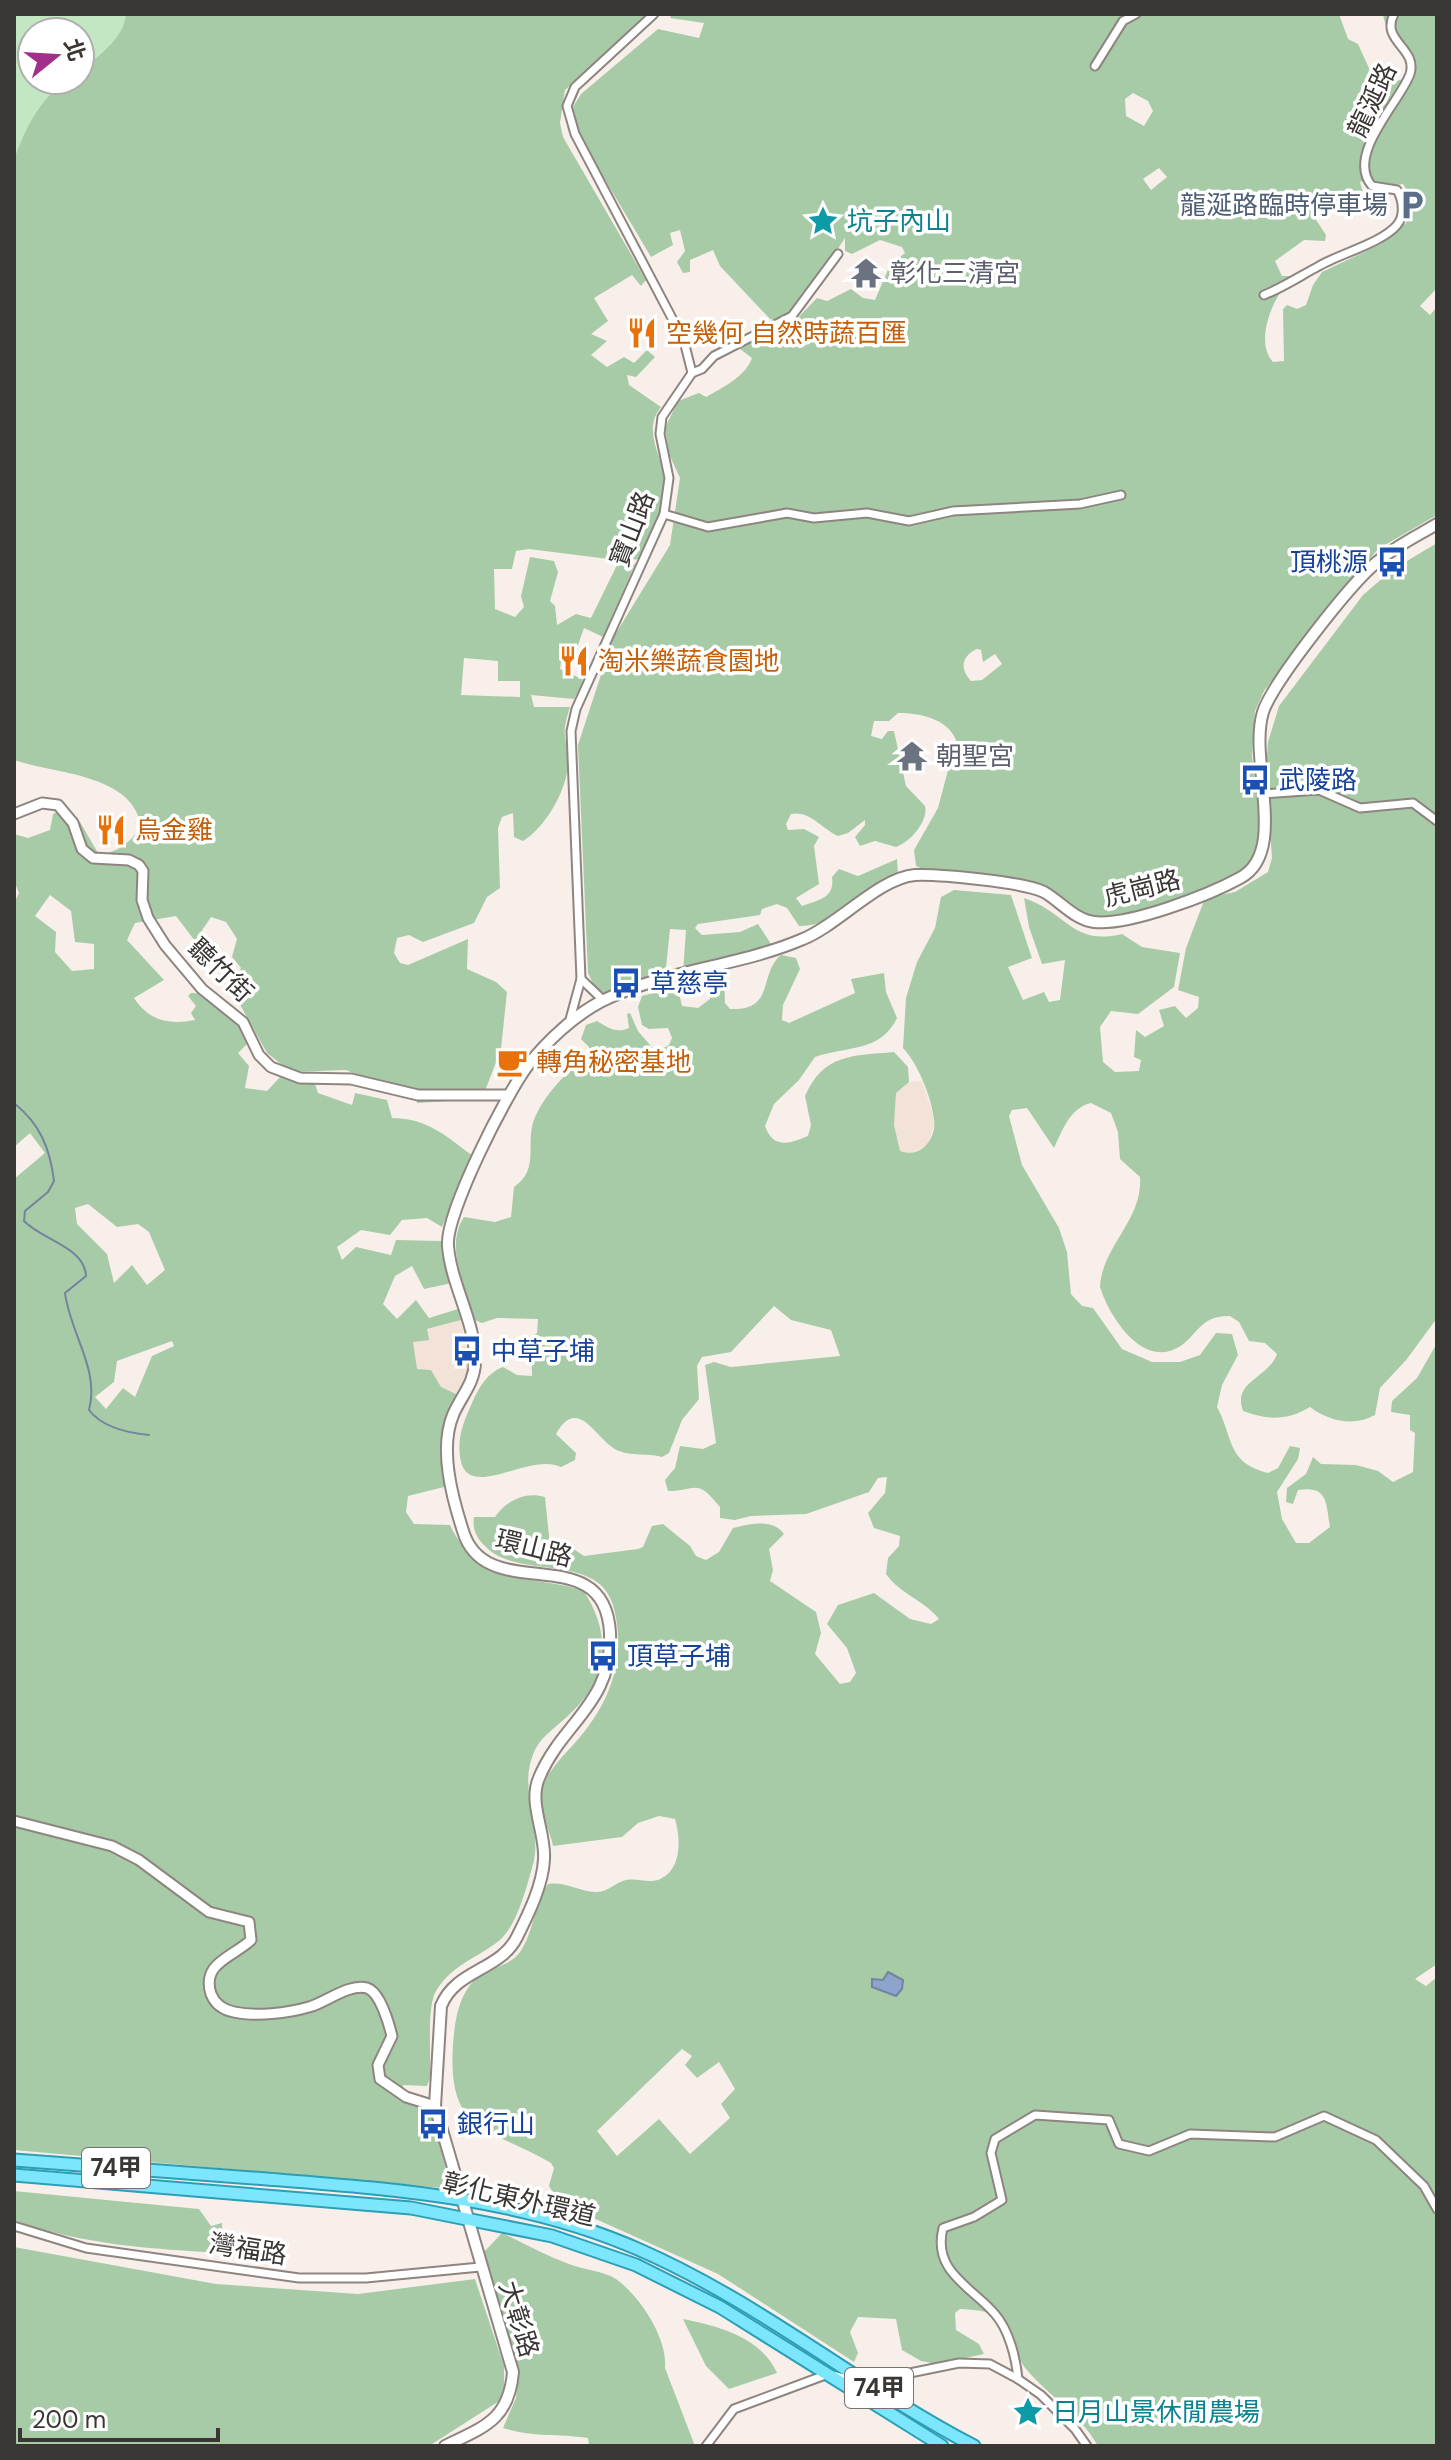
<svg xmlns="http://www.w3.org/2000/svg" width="1451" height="2460" font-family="'DM Sans','Noto Sans TC',sans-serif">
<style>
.built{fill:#f2e2d8}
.green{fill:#c3e6c3}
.forest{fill:#a7cba6;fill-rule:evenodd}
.water{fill:#8da4cd;stroke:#74839f;stroke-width:2}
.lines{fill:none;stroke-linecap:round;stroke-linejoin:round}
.stream{stroke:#74839f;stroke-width:2}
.minor-casing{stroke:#8e8580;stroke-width:11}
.tertiary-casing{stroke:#8e8580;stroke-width:13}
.secondary-casing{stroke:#8e8580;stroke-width:14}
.primary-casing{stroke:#2c9eb6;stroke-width:15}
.minor{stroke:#fff;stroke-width:7}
.tertiary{stroke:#fff;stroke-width:9}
.secondary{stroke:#fff;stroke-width:10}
.primary{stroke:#7ce6fd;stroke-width:11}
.labels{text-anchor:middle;stroke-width:7;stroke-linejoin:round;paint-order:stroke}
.shield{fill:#fff;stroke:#757271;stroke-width:2}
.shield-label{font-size:24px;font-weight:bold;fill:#3a3634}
.street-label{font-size:26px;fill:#3a3634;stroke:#fff}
.service-label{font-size:26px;fill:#4e5e75;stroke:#fff;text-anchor:end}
.culture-label{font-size:26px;fill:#0d838f;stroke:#fff;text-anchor:start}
.worship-label{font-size:26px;fill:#5b616d;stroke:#fff;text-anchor:start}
.food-label{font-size:26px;fill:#c56008;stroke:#fff;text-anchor:start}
.transit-label{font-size:26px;fill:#164399;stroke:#fff;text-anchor:start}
</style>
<rect width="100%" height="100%" fill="#f9efea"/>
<g class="built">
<polygon points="922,1081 935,1121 928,1145 909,1154 900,1151 894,1125 896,1093 909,1082"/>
<polygon points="461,1320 470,1365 465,1387 458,1395 441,1387 431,1370 417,1369 412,1341 428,1340 426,1330"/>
</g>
<polygon class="green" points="14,14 127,14 135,31 80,76 80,32 32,32 32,80 77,80 14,172"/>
<g class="forest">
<path d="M126 14H647L638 27 565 90 560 123 563 137 646 280 641 286 632 275 594 298 608 321 591 334 607 341 591 355 607 367 624 357 634 363 647 350 655 357 636 377 627 375 629 385 661 407C639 434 669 463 666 493 664 514 647 539 639 559L624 561 529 549 516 551 512 569H494L495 609 515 617 524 607 521 596 530 557 554 561 558 572 550 601 555 606 557 625 576 614 591 618 617 565 635 564 603 637 584 628 578 645 563 647 560 669 584 680 574 699 531 695 534 707H570C560 738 567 735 568 762 568 789 545 828 523 841L514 837 513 813 502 817 498 828 500 888 487 897 474 923 423 942 409 935 397 938 394 953 400 963 408 965 468 939 467 969 496 982 507 992 501 1049 482 1099 417 1103 413 1091 390 1089 346 1070 291 1072 267 1053 238 1001 245 985 235 978 241 968 232 957 237 939 226 922 211 917 195 941 176 916 135 923 127 940 164 980 134 998C149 1021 169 1025 195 1020L191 1013 196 1006 188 996 191 993C220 992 234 1020 249 1042L238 1053 249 1066 245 1088 267 1091 280 1077 315 1084 318 1093 352 1105 355 1093 387 1100 392 1118C429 1118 448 1138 477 1159L463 1175 442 1227 427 1218 402 1220 390 1235 361 1230 337 1247 342 1260 356 1247 391 1255 396 1240 441 1241 452 1283 424 1289 412 1266 395 1276 383 1304 397 1319 416 1300 429 1318 458 1309 461 1320 427 1329 429 1340 413 1342 417 1369 431 1370 441 1387 458 1395 443 1426 448 1486 408 1496 406 1512 414 1524 450 1525C480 1587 526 1574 583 1590 612 1633 609 1678 570 1714 560 1724 542 1736 536 1748 515 1788 545 1829 532 1868 526 1889 517 1925 500 1940 478 1958 450 1965 435 1993 427 2009 431 2058 430 2078L427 2086 403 2085 404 2096 430 2109 447 2173V2182L441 2188 14 2150V1179L45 1153 30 1133 14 1147V903L19 893 14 881V834L28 838 50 830 53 814 60 811 80 822 98 853C117 855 131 841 141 827 134 774 55 774 14 760V161C23 133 47 80 80 80V71C97 57 125 38 126 14ZM464 658 498 661V681H520V697L461 695ZM50 895 71 911 75 942 94 944V969L72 971 55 952 56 932 35 916ZM88 1204 117 1227 138 1224 149 1232 165 1270 147 1285 132 1265 114 1283 107 1254 77 1224 75 1208ZM172 1341 174 1346 152 1356 135 1397 123 1388 106 1409 95 1397 114 1382 117 1361Z"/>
<path d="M672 14H1339L1348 39 1358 44 1369 68H1376L1393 82 1403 79C1417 52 1386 39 1383 14H1437V288L1420 306 1430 315 1437 307V515L1378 549 1264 691 1255 711 1252 756 1262 840 1257 856 1244 874 1209 890 1111 921 1085 917 1047 888 935 875 916 866 914 850 938 808 956 740C947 718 919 713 898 713L889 721H874L871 736 882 739 888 731H894L906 786 925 806C929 820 910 843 896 847L875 841 860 846 855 837 865 825V820L848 833 838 836C822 829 810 810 791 814L786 824 788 830 804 829 819 837 814 846 819 884 796 898 802 906C819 900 835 898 832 877L839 869 858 876 897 859 898 875C869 895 835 926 799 926L787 908 777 904 762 909 760 915 698 924 695 928 702 935 740 932 758 924 771 944 762 950 683 972 686 930 670 929 665 977 610 995 596 990 588 973 578 745 613 638 670 545 680 478 669 454 665 428 678 401 699 393 706 397C722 388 746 376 752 358L740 349 742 346 789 327 817 298 827 301 851 289 863 298 875 300 890 265 905 253 902 247 880 240 852 254 845 251V238L799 308 779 321 770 319 720 266 713 250 690 260V272L683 273 677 262 685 251 680 230 670 233 673 245 651 257 576 131 573 107 581 94 658 29 699 38 704 23 670 18ZM1133 93 1148 101 1153 111 1144 126 1126 116 1125 99ZM1159 168 1167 177 1151 190 1143 179ZM1367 180 1381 187 1403 184 1414 202 1406 223 1381 244 1322 272 1313 285 1306 305 1297 309 1287 305 1283 309 1284 361 1273 362C1253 340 1275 293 1293 276H1282L1275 261 1304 240 1325 241 1326 235 1311 212 1314 203 1329 199 1348 209 1363 193 1360 182ZM977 649 981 650 983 662 995 654 1002 664 982 680 971 681C959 668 962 656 977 649Z"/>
<path d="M1437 543V1318L1407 1359 1380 1388 1375 1415C1353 1427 1329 1421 1310 1407 1287 1421 1267 1420 1243 1411 1232 1381 1268 1379 1277 1354L1265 1343 1249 1341 1239 1322 1230 1316C1200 1315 1197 1336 1179 1347 1142 1369 1109 1316 1100 1287 1102 1246 1143 1220 1140 1177L1120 1159 1118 1132 1111 1113 1091 1103C1070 1108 1063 1129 1054 1148L1027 1108 1012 1110 1009 1116 1022 1165 1059 1228 1067 1252 1071 1294 1082 1306 1093 1308 1122 1349 1152 1362H1180L1200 1355 1216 1333 1232 1334 1238 1355 1222 1385 1217 1407C1234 1438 1226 1462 1268 1473L1278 1468 1290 1446 1300 1448 1298 1459 1277 1492 1282 1519 1296 1543H1309L1330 1527C1326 1503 1328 1485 1298 1490L1293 1504 1286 1502 1287 1488 1306 1474 1313 1457 1321 1464 1356 1465 1378 1471 1393 1482 1413 1472 1415 1433 1410 1430V1415L1391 1412 1392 1401 1417 1378 1437 1343V1964L1415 1979 1426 1986 1437 1977V2446H1098C1080 2414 1049 2396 1026 2369 1014 2355 1019 2331 1001 2319 989 2310 974 2310 960 2309L955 2313 956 2330 979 2344 984 2354 937 2364 921 2361 902 2350 896 2319 858 2317 850 2332 858 2353 854 2362 718 2274 560 2203 549 2186 554 2168 551 2163C489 2126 447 2136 453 2044 455 2022 457 2003 470 1985 486 1966 507 1969 520 1952 534 1932 534 1904 548 1884 565 1881 580 1892 597 1892 608 1892 616 1882 626 1880 637 1878 647 1883 658 1880 682 1871 681 1839 675 1819L659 1816 638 1823 622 1837 553 1846C550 1829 537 1810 541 1793 545 1774 561 1758 574 1744 610 1704 628 1658 613 1605 598 1553 519 1579 487 1548 477 1539 472 1530 474 1517H495C506 1501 525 1491 545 1497L550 1546 566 1544 584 1556 638 1549 643 1547 652 1526 663 1524 690 1546 696 1556 706 1560 719 1552 733 1528C749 1524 773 1518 784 1534L769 1549 773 1570 770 1581 816 1612 821 1633 815 1654 840 1684 850 1682 856 1673 847 1648 827 1624 838 1605 874 1593 910 1619 931 1624 939 1619C924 1600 900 1594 886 1574L888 1558 899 1546 900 1536 874 1528 868 1513 885 1493 887 1477 878 1478 869 1492 806 1514 751 1516 735 1520 720 1518V1507C696 1477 697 1491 668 1491L665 1480 675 1468 680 1446 703 1449 716 1443 705 1365 714 1362 731 1367 840 1356 831 1330 791 1320 774 1306 731 1352 702 1357 697 1366 699 1399 682 1420 669 1453 662 1457C648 1453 631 1456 619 1451 597 1443 579 1393 556 1434L576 1453 575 1460 561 1467C530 1452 471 1500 461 1462 456 1440 463 1423 472 1403 479 1387 487 1373 503 1367L517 1375 532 1376 531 1337 537 1333 538 1319 497 1318 482 1323 475 1320C466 1288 444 1247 464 1217L495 1222 511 1217 514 1187C541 1169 524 1142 535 1117 547 1091 567 1072 589 1054V1047L581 1039 586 1025 597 1021C607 1027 616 1034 629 1028L627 1014 630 1013 638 1031 656 1052 669 1045 672 1038 668 1028 649 1029 642 1025 638 1007 642 996 668 989 679 993 682 1006 698 1008 710 999 707 985 724 976 725 1003 730 1009C776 1011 758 974 781 955L796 958 800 969 783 1005 782 1020 789 1023 855 993 851 979 884 973 886 992 897 1018C881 1052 847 1046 815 1057L799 1080 774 1104 765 1126C773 1149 789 1144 808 1136L811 1125 805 1096C824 1053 853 1056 894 1052L908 1067 909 1082 896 1093 894 1125 900 1151C920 1159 937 1139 934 1119 931 1096 918 1064 903 1048L906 998 917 962 935 928 941 897 954 890 1011 895 1032 958 1008 967 1023 1000 1044 992 1049 1002 1060 1000 1065 960 1042 964 1029 927 1024 898C1068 913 1072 946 1122 934L1142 947 1180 953 1174 987 1138 1014 1111 1011 1100 1027 1103 1062 1115 1072 1139 1071 1141 1060 1134 1057 1136 1030 1145 1037 1164 1026 1159 1010 1175 1006 1186 1018 1198 1008 1199 997 1178 990 1186 948 1205 898 1235 892 1268 872 1272 858 1266 770 1268 742 1279 706 1363 595 1392 570ZM682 2049 692 2056 685 2065 697 2078 719 2062 735 2089 721 2104 730 2118 690 2154 659 2119 617 2156 597 2131Z"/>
<path d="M14 2191 199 2209 211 2226 222 2223 223 2253C152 2249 82 2245 14 2220Z"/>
<path d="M502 2233C524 2243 546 2256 569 2264 584 2270 604 2271 616 2279 640 2296 668 2339 665 2368L695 2446H589L588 2438C555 2433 535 2438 503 2428L516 2398 518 2377 483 2253Z"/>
<polygon points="14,2247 216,2284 358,2294 475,2279 504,2366 504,2398 429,2446 14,2446"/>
<path d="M683 2319C718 2326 761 2337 777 2373L729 2389 706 2366Z"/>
</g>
<polygon class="water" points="888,1972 903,1980 902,1989 896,1996 872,1987 872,1979 883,1980"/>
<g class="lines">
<path class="stream" d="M14 1103C40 1124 50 1148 54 1181L48 1192 25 1211 24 1221C42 1240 85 1247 86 1276L65 1293C70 1333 100 1370 89 1410 102 1427 128 1433 149 1435"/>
<g class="minor-casing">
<g id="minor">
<polyline points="1095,66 1123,21 1136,14"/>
<path d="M1264 295C1284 287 1300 276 1319 266 1339 254 1382 243 1397 225 1405 216 1403 200 1397 190L1372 186C1345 155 1400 102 1410 74 1418 48 1380 41 1394 14"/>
<polyline points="692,373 702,369 714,356 792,316 838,254"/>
<polyline points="664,514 708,527 787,513 814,518 867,513 909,521 953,511 1080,504 1121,495"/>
<polyline points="1263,794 1319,790 1360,808 1413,803 1437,821"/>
<polyline points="581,979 603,1000"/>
<polyline points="569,1023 581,979 571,731 576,709 664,514 669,478 660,434 662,417 692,373 684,341 575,134 567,106 575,87 654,14"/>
<polyline points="14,2226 86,2248 299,2278 366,2278 480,2267"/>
<path d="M1018 2379C1016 2358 1009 2330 995 2314 972 2287 932 2272 943 2228L974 2217 1002 2200 991 2153 995 2139 1035 2115 1109 2120 1119 2144 1149 2151 1190 2134 1275 2137 1324 2116 1376 2140 1424 2186 1437 2209"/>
<polyline points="706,2446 734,2409 828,2374 851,2380 900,2375 959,2363 990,2364 1018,2379 1041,2395 1075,2429 1087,2446"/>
</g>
</g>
<g class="tertiary-casing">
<g id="tertiary">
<polyline points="14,814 42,803 58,805 73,823 82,849 93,858 129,860 139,865 143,871 142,900 148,918 165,945 202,989 243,1022 259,1055 271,1067 300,1078 351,1079 418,1095 510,1095"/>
<path d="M14 1821 112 1846 139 1860 209 1912 249 1922 251 1940C233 1957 201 1963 211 1994 215 2004 224 2010 234 2012 256 2017 288 2013 309 2007 325 2003 349 1983 367 1988 380 1992 389 2024 392 2036L378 2065 380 2079 406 2097 435 2106"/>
</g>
</g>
<g class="secondary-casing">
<path id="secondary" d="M445 2446C484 2427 509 2420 513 2372L435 2106 441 2006C456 1969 500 1971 517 1937 528 1915 543 1885 544 1859 546 1833 528 1803 539 1778 562 1722 613 1704 610 1633 605 1536 486 1608 463 1531 452 1497 439 1449 453 1415 461 1396 475 1383 475 1361 476 1323 451 1285 448 1246 445 1214 507 1092 529 1064 547 1041 574 1016 600 1002 663 970 738 967 803 939 838 925 879 878 915 875 939 874 1024 882 1044 892 1060 901 1075 920 1094 922 1129 926 1209 895 1240 878 1289 852 1248 761 1263 712 1273 682 1351 583 1377 562 1394 547 1417 536 1437 524"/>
</g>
<g class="primary-casing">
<g id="primary">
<path d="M14 2160C98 2166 183 2173 267 2179 393 2189 523 2198 640 2250 759 2302 859 2386 974 2446"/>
<polyline points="14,2175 411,2208 552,2236 636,2265 720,2307 942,2446"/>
</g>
</g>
<use href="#minor" class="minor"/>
<use href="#tertiary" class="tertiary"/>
<use href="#secondary" class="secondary"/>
<use href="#primary" class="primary"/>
</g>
<defs>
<g id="parking-bare" transform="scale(2.4)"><path d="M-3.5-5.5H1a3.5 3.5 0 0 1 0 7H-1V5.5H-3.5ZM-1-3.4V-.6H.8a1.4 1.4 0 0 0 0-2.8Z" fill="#5c6f8a" stroke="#fff" stroke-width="2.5" paint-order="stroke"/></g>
<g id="sight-bare" transform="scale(2.4)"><path d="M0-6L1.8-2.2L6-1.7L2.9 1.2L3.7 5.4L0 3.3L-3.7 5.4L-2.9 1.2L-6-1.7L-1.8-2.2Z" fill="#0f9aa8" stroke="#fff" stroke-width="2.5" paint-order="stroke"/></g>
<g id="temple-bare" transform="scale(2.4)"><path d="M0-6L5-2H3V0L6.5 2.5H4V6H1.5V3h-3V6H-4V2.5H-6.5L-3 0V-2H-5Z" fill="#6b7280" stroke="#fff" stroke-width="2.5" paint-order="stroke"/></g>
<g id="restaurant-bare" transform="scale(2.4)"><path d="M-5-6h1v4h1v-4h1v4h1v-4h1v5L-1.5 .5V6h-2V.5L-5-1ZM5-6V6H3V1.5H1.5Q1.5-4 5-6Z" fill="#e8710a" stroke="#fff" stroke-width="2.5" paint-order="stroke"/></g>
<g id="bus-bare" transform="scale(2.4)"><path d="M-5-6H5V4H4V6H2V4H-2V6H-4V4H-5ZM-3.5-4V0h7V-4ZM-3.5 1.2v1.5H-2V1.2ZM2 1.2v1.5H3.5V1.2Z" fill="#1a4fb4" stroke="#fff" stroke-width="2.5" paint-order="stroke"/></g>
<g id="cafe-bare" transform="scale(2.4)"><path d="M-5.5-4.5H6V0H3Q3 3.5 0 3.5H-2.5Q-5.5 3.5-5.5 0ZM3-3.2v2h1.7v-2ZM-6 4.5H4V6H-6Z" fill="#e8710a" stroke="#fff" stroke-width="2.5" paint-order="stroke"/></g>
</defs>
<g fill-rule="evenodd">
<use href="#parking-bare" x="1412" y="205"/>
<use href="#sight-bare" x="823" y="221"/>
<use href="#temple-bare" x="866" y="273"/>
<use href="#restaurant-bare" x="642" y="333"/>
<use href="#bus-bare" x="1392" y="562"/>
<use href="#restaurant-bare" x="574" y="661"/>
<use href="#temple-bare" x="912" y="756"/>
<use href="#bus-bare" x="1255" y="780"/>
<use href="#restaurant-bare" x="111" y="830"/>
<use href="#bus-bare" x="626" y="983"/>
<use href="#cafe-bare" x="512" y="1062"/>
<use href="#bus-bare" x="467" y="1351"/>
<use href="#bus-bare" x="603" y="1656"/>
<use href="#bus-bare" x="433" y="2124"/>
<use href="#sight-bare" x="1028" y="2412"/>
</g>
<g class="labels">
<g class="shield">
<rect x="82" y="2148" width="68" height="40" rx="6"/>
<rect x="845" y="2368" width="68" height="40" rx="6"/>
</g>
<g class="shield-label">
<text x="116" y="2176">74甲</text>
<text x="879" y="2396">74甲</text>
</g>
<g class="street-label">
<text transform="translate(1372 100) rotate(-65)" y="9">龍涎路</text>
<text transform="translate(632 529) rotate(-69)" y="9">寶山路</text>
<text transform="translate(1142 888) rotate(-14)" y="9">虎崗路</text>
<text transform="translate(221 970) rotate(44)" y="9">聽竹街</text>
<text transform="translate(534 1548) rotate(14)" y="9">環山路</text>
<text transform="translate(519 2199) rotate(13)" y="9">彰化東外環道</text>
<text transform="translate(248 2249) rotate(9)" y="9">灣福路</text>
<text transform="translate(519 2319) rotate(73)" y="9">大彰路</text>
</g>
<g class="service-label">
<text x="1388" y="214">龍涎路臨時停車場</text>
</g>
<g class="culture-label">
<text x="847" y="230">坑子內山</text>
<text x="1052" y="2421">日月山景休閒農場</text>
</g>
<g class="worship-label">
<text x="890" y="282">彰化三清宮</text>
<text x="936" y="765">朝聖宮</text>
</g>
<g class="food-label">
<text x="666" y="342">空幾何 自然時蔬百匯</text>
<text x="598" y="670">淘米樂蔬食園地</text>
<text x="135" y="839">烏金雞</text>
<text x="536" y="1071">轉角秘密基地</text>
</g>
<g class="transit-label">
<text x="1368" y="571" text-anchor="end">頂桃源</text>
<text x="1279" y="789">武陵路</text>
<text x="650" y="992">草慈亭</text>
<text x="491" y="1360">中草子埔</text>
<text x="627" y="1665">頂草子埔</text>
<text x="457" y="2133">銀行山</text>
</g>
</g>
<rect width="1451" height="2460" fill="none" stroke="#3a3634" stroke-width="32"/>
<g transform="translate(56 56) rotate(72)"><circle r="38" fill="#ffffff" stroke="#b0afae" stroke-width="2"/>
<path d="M0-6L14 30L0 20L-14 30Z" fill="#a22f89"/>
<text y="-12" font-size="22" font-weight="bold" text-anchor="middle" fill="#3a3634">北</text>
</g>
<path d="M20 2428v12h198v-12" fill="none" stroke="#3a3634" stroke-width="4"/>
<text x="32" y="2428" font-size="24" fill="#3a3634" stroke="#ffffff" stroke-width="6" paint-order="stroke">200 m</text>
</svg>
